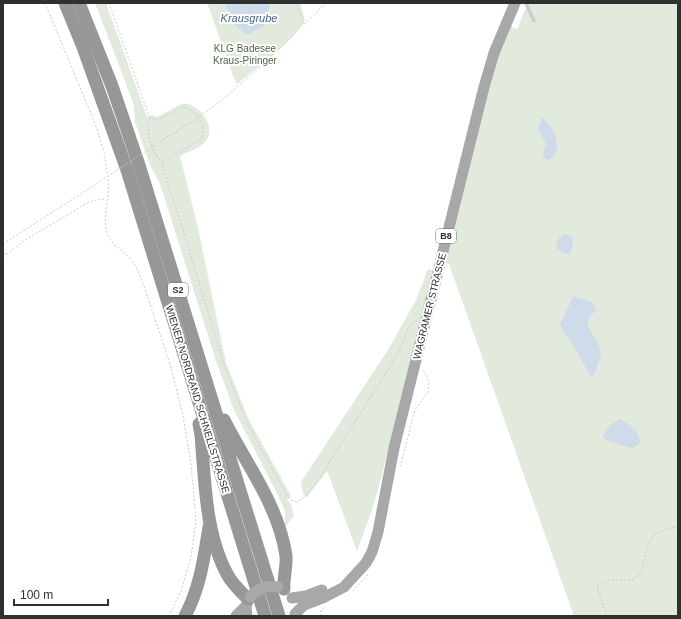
<svg xmlns="http://www.w3.org/2000/svg" width="681" height="619" font-family="Helvetica,sans-serif">
<style>
.green{fill:#e2e9dd}
.water{fill:#cfdbe9}
.lines{fill:none;stroke-linecap:round;stroke-linejoin:round}
.path{stroke:#cacaca;stroke-width:1;stroke-dasharray:2 2;stroke-linecap:butt}
.service{stroke:#cdcdcd;stroke-width:3.5}
.primary{stroke:#a8a8a8;stroke-width:11}
.motorway{stroke:#979797;stroke-width:13}
.path-bridge{stroke:#cacaca;stroke-width:1;stroke-dasharray:2 2;stroke-linecap:butt}
.primary-bridge{stroke:#a8a8a8;stroke-width:11}
.labels{text-anchor:middle;stroke-width:4;stroke-linejoin:round;paint-order:stroke}
.shield{fill:#fff;stroke:#6e6e6e;stroke-width:1}
.shield-label{font-size:9px;font-weight:bold;fill:#303030}
.park-label{font-size:10px;fill:#4f6842;stroke:#fff}
.street-label{font-size:10px;fill:#303030;stroke:#fff}
.water-label{font-size:11px;font-style:italic;fill:#46678b;stroke:#fff}
</style>
<rect width="100%" height="100%" fill="#fff"/>
<g class="green">
<path d="M95 3H106L147 117 153 115 156 117C165 115 179 102 187 104 202 107 217 128 205 142 199 149 188 151 180 156L198 228 226 363 249 420 291 496 287 499 291 504 294 516 285 527V511L279 497 234 410 218 367 160 184 150 165 135 122 134 106 128 89Z"/>
<path d="M207 3H225C229 19 234 26 247 35L270 5 269 3H300L305 20C289 46 260 65 237 84 225 58 218 30 207 3Z"/>
<polygon points="528,3 678,3 678,616 574,616 449,264 445,263 487,88 508,25 517,29"/>
<polygon points="428,269 432,271 428,294 380,482 373,507 357,551 327,471 307,497 303,494 301,482 388,350 416,300"/>
</g>
<g class="water">
<path d="M225 3H269L270 5 263 27 247 35C234 26 229 19 225 3Z"/>
<path d="M542 117C550 125 558 135 557 148 557 151 553 156 551 159L548 160 544 158 543 154 546 144 538 129Z"/>
<path d="M564 234 572 236 573 245 569 255 563 253 557 248C556 241 558 238 564 234Z"/>
<path d="M573 297H575C584 300 595 300 596 311 575 324 602 339 601 354 601 357 599 360 598 363 597 369 596 373 591 377L572 343 567 337 560 325Z"/>
<path d="M621 419 637 432 640 442 638 445 632 448 607 441 603 435C608 427 613 423 621 419Z"/>
</g>
<g class="lines">
<g class="path">
<polyline points="45,3 96,126 104,152 109,185 105,220 107,234 113,243 129,257 135,265 144,286 171,367 183,415 191,463 196,522 191,557 181,591 169,616"/>
<path d="M109 3 149 116 154 120H157L183 107C191 108 200 118 203 126 204 131 202 135 201 139L163 162"/>
<polyline points="296,3 304,24"/>
<polyline points="151,118 148,124 149,138 156,156 162,162 165,175 178,214 224,364 247,423 287,495 291,500 297,502 305,497 317,482 399,352 408,328 417,320"/>
<path d="M169 136C185 126 201 116 215 105 255 74 290 38 326 3"/>
<polyline points="3,244 90,188"/>
<polyline points="3,249 6,254"/>
<polyline points="3,257 24,241 85,204 99,199 106,200"/>
<polyline points="400,467 415,410 428,392 429,384 426,374 422,370"/>
<polyline points="353,591 368,574"/>
<polyline points="320,616 321,610 326,606"/>
<path d="M607 616 598 591V585C609 574 622 584 636 578L642 571 647 547 653 536 659 532 678 526"/>
</g>
<polyline class="service" points="526,3 534,21"/>
<g class="primary">
<polyline points="292,598 306,596 322,590"/>
<polyline points="295,614 304,605 325,597 344,587 366,563 372,552 378,532 394,448 484,87 494,53 515,3"/>
<polyline points="236,616 246,606"/>
<polyline points="247,616 246,606 250,597"/>
</g>
<g class="motorway">
<polyline points="65,3 83,47 127,170 265,616"/>
<polyline points="79,3 112,86 138,162 279,616"/>
<path d="M224 420C246 464 279 506 286 556 287 567 283 578 284 589"/>
<path d="M199 424 201 435C205 481 205 538 230 579 235 586 242 593 248 599"/>
<path d="M185 616C200 588 204 558 209 527"/>
</g>
<polyline class="path-bridge" points="90,188 169,136"/>
<path class="primary-bridge" d="M250 597C258 588 266 585 278 587"/>
</g>
<g class="labels">
<g class="shield">
<rect x="436" y="229" width="20" height="14" rx="3"/>
<rect x="168" y="283" width="20" height="14" rx="3"/>
</g>
<g class="shield-label">
<text x="446" y="239">B8</text>
<text x="178" y="293">S2</text>
</g>
<g class="park-label">
<text x="245" y="52">KLG Badesee<tspan x="245" dy="12">Kraus-Piringer</tspan></text>
</g>
<g class="street-label">
<text transform="translate(429 306) rotate(-76)" y="4">WAGRAMER STRASSE</text>
<text transform="translate(198 399) rotate(73)" y="4">WIENER NORDRAND SCHNELLSTRASSE</text>
</g>
<g class="water-label">
<text x="249" y="22">Krausgrube</text>
</g>
</g>
<rect width="681" height="619" fill="none" stroke="#303030" stroke-width="8"/>
<path d="M14 599v6h94v-6" fill="none" stroke="#303030" stroke-width="2"/>
<text x="20" y="599" font-size="12" fill="#303030" stroke="#ffffff" stroke-width="3" paint-order="stroke">100 m</text>
</svg>
